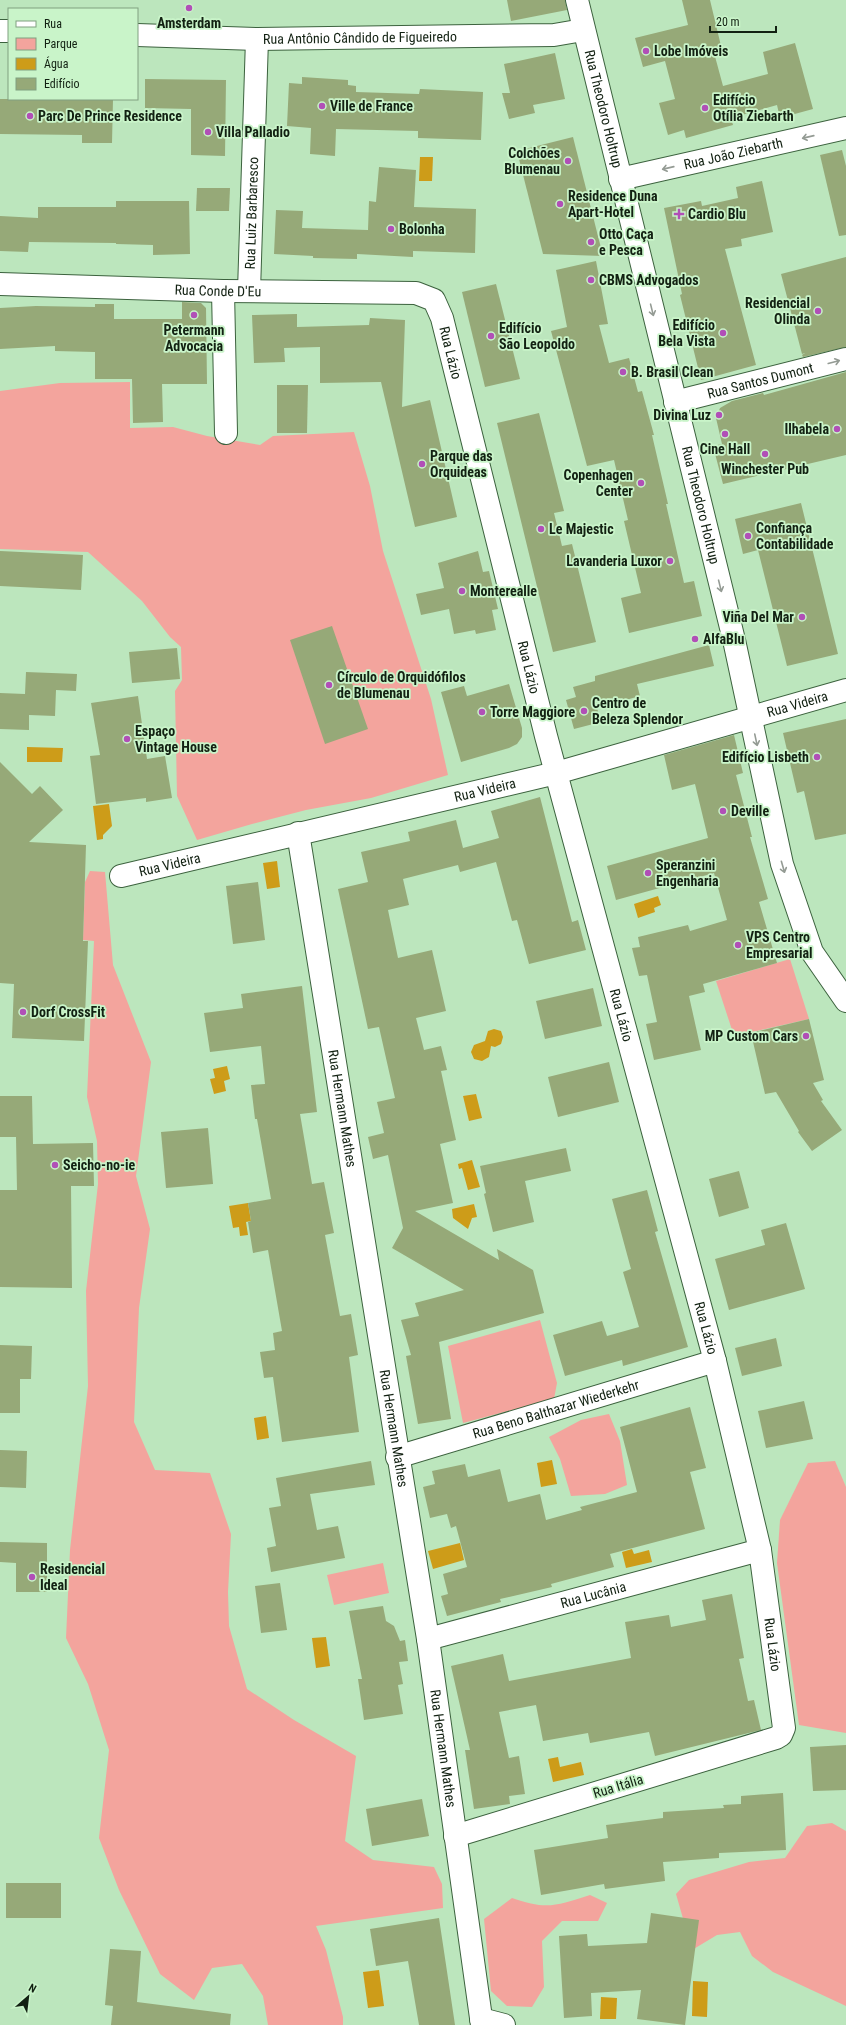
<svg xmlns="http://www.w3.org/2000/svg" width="846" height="2025" font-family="'Roboto Condensed',sans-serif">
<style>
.green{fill:#f3a49d}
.water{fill:#cd9c19}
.building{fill:#96a978}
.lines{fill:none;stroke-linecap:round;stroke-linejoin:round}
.minor-casing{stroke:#3c623e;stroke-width:24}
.major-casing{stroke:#3c623e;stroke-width:24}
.minor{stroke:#fff;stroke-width:22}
.major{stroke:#fff;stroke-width:22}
.oneway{stroke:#949b94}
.poi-dot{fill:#b14fb7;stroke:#c9f4c9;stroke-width:1.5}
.labels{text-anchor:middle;stroke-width:3.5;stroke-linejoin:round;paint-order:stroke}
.poi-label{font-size:14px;font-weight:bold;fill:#122112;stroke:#c9f4c9;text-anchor:start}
.street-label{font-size:14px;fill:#122112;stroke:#c9f4c9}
</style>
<rect width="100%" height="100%" fill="#bce6bd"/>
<g class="green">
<polygon points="130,382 130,428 173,427 207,436 260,445 273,436 354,432 370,486 383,551 431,699 448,775 371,798 306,810 252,824 197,840 177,796 175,691 182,680 181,647 170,637 142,601 88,552 0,549 0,391 60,383"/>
<polygon points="90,871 105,872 113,965 151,1062 136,1176 150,1229 139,1308 134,1422 155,1470 210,1473 231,1534 228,1592 229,1626 247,1689 294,1720 356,1756 345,1841 373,1860 434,1867 442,1884 443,1908 316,1926 326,1950 343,2017 343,2025 268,2025 263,1996 242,1964 212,1968 194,2000 160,1974 119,1890 99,1838 109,1750 88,1684 66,1638 70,1550 88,1386 86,1291 98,1184 97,1141 87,1097 94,941 83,940 85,882"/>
<polygon points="790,959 809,1019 734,1036 716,981"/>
<polygon points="540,1320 557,1383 554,1399 463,1423 448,1346"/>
<polygon points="609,1414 620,1441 627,1485 605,1494 571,1496 560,1459 549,1437 581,1420"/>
<polygon points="835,1461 846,1487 846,1733 799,1725 777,1563 780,1520 808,1463"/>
<polygon points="383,1563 389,1593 334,1605 327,1575"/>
<polygon points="832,1823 846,1831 846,2006 773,1972 752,1956 740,1932 717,1935 692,1950 676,1894 689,1880 749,1862 785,1858 807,1826"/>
<path d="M590 1895 607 1903 598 1921H562L542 1941 544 1987 532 2007 507 2006 491 1991 484 1919 512 1898C546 1910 556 1906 590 1895Z"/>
</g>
<g class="water">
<polygon points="420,157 433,157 432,181 419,181"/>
<polygon points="27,747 63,748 62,762 27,762"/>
<polygon points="109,804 112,826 103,835 103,839 97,840 93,806"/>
<polygon points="277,861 280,887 267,889 263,863"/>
<polygon points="658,896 661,905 654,908 655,912 638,918 634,904"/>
<polygon points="494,1029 501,1031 503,1037 501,1044 495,1047 491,1046 489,1057 482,1061 474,1059 471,1052 474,1045 485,1041 488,1031"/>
<polygon points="227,1066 230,1079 224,1081 226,1091 214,1094 210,1079 215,1078 213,1069"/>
<polygon points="476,1094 482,1118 469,1121 463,1096"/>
<polygon points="472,1160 480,1187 468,1190 462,1168 459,1169 458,1164"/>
<polygon points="248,1203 251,1221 246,1222 248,1235 240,1236 239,1227 233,1228 229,1206"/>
<polygon points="474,1204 477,1217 472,1218 468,1229 453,1218 452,1209"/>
<polygon points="266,1416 269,1438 257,1440 254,1418"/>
<polygon points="552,1460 557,1484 541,1487 537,1463"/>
<polygon points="460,1543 464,1560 433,1569 428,1551"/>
<polygon points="632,1549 634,1554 649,1550 652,1562 626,1568 622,1552"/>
<polygon points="326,1637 330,1666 316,1668 312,1638"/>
<polygon points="558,1757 560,1767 581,1762 584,1775 553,1782 548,1759"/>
<polygon points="379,1970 384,2006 368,2008 363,1972"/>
<polygon points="693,1981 708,1982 707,2017 692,2016"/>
<polygon points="601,1997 617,1998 616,2019 600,2019"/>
</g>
<g class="building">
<polygon points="507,0 565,0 567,10 511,21"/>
<polygon points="682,0 710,0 721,46 713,49 723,86 768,74 763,52 795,43 813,109 780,118 777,105 731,118 733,125 686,138 684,130 668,135 659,103 675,99 665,61 643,67 635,38 688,25"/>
<polygon points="555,53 565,99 533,105 535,113 509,119 502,93 510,93 504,64"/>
<polygon points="302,77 348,80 348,85 356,86 356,92 419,94 420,89 483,92 481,140 418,138 418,131 336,129 335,156 310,154 311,128 287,126 289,83 302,84"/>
<polygon points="145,79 226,80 225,156 191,155 191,109 145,108"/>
<polygon points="0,99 113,99 112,143 82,143 82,135 0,134"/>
<polygon points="573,137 603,256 543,254 517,151"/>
<polygon points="842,150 846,166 846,235 839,236 820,155"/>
<polygon points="379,167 416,170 414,207 476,209 475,253 413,251 413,257 357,254 357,259 313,258 313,256 274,254 276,210 303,211 302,228 368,230 369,201 376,202"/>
<polygon points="762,181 773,232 741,239 742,246 725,249 756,365 701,380 680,295 682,294 664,208 701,201 702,206 738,198 736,187"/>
<polygon points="197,188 230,188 229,211 196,211"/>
<polygon points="116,201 189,201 190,254 153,255 153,245 116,244 116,243 29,242 28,252 0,251 0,216 38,218 38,207 116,207"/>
<polygon points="846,257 846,347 803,357 802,355 805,353 802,354 781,274"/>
<polygon points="596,261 608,324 599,325 609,363 629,358 638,392 642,391 654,435 652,435 668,504 666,504 684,583 694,581 702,616 629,633 621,598 641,593 624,521 628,520 614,460 587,466 551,331 567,327 556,270"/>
<polygon points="496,284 520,379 485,387 462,292"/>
<polygon points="182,302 201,303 206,308 207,384 162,384 163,422 133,423 132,379 95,379 95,352 55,351 55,346 0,349 0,308 36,306 95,307 95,304 114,304 114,319 182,319"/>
<polygon points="297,314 297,327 369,325 370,318 405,320 402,407 430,400 457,517 415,527 381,382 320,383 320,347 284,348 285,362 254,363 252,315"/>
<polygon points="846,372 846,455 723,484 713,446 722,444 716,418 720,408 732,401 763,393 764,395"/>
<polygon points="277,385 308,385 307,433 277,433"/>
<polygon points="539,413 564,511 554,513 562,546 572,544 596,642 553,652 497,423"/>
<polygon points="801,503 838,654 787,666 758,550 743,554 735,519"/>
<polygon points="0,551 83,555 81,590 0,586"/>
<polygon points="478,551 483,572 489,571 498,609 492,610 496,630 476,634 475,630 454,634 449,609 421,615 416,594 444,588 438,563"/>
<polygon points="332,626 368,729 325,744 290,640"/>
<polygon points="709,645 714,666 637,684 640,696 597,708 601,722 574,729 566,700 576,697 573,687 595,681 595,676"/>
<polygon points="177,648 180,679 132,683 129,652"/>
<polygon points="26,672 77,674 76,691 56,690 55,716 29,715 29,730 0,729 0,693 25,694"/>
<polygon points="509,684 522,728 522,737 517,744 509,748 461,762 441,692 464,686 467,696"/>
<polygon points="138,696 147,759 165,756 172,798 146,802 146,798 96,804 90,756 100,755 91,703"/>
<polygon points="846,719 846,834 815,840 804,791 797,793 783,733"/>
<polygon points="734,735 743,773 736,775 752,837 750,837 768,899 759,902 777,963 703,984 705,992 689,996 701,1050 654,1060 646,1024 657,1022 647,975 639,976 632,948 640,947 638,937 688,925 690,931 727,920 714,873 616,900 607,866 708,838 695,784 672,790 664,755"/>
<polygon points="0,762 32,794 40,786 63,810 29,842 86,845 83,941 88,941 84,1041 12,1038 14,984 0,983"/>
<polygon points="540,797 572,922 578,920 586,950 529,964 517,920 512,921 496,862 460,872 458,865 403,879 409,905 388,910 398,958 432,950 446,1011 416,1018 424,1050 441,1046 447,1070 441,1071 456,1140 440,1144 453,1203 415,1211 499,1260 497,1249 533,1270 544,1313 439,1342 451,1419 418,1424 406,1356 411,1355 401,1320 419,1316 415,1303 464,1290 392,1248 403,1228 388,1155 373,1159 368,1137 384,1133 377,1102 395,1098 379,1027 368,1029 338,889 368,882 361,852 410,841 408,832 456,820 463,848 499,838 491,811"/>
<polygon points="258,882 265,940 233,944 226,886"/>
<polygon points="302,986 317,1112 300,1114 312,1184 324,1182 334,1233 325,1235 340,1316 351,1314 358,1355 349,1357 359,1432 282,1442 273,1377 264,1378 260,1352 275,1350 273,1333 282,1331 268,1250 253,1253 248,1222 251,1221 248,1203 271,1199 257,1119 255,1119 251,1085 265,1084 261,1046 210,1052 204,1013 243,1008 241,994"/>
<polygon points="593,988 602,1026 545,1039 536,1001"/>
<polygon points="809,1019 824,1080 813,1083 823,1100 821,1101 842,1130 812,1151 798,1132 799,1131 776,1092 765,1094 751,1033"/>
<polygon points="609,1062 619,1102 558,1117 548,1077"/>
<polygon points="0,1096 32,1096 33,1144 93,1143 94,1186 71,1186 72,1288 0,1287 0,1190 17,1190 16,1137 0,1137"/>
<polygon points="208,1128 213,1184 166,1188 161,1132"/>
<polygon points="566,1148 571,1171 525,1181 534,1222 493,1232 484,1194 486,1193 480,1166"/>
<polygon points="739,1171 749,1208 719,1217 709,1179"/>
<polygon points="647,1190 658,1231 655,1232 688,1347 623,1366 622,1360 565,1376 553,1335 602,1321 607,1336 639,1327 623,1272 631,1269 612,1199"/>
<polygon points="786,1223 805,1289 729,1310 715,1259 765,1245 761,1230"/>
<polygon points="776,1338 782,1366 742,1376 735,1348"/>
<polygon points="0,1345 32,1346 31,1379 20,1379 20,1413 0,1413"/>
<polygon points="804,1401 813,1439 766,1448 758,1411"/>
<polygon points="690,1407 706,1468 690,1472 705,1529 610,1554 614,1567 551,1584 552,1587 500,1599 501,1602 447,1616 441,1596 448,1594 443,1574 467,1567 456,1526 451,1528 447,1514 430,1518 423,1487 435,1484 432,1471 465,1464 468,1477 500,1469 508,1502 540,1494 546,1520 582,1510 580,1507 637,1492 620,1427"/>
<polygon points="0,1450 27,1451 26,1488 0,1487"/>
<polygon points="371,1461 375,1485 310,1494 317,1530 338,1526 345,1558 271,1572 267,1548 276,1546 269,1508 281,1506 276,1478"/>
<polygon points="0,1542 47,1543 47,1592 16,1592 16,1563 0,1562"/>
<polygon points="280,1583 287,1630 261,1633 255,1586"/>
<polygon points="732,1594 744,1658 739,1659 748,1701 754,1700 761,1730 655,1756 649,1732 590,1743 588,1733 543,1741 536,1705 499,1712 509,1758 519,1756 525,1794 509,1796 510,1804 474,1809 465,1750 470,1750 451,1666 503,1654 509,1681 631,1658 625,1622 669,1615 671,1627 706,1620 702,1600"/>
<polygon points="383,1606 386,1621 394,1626 400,1641 405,1640 408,1661 399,1662 403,1684 398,1685 403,1714 364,1720 358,1679 362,1679 349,1611"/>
<polygon points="846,1745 846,1790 813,1791 810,1747"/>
<polygon points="783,1793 786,1850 719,1853 719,1858 663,1862 665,1881 605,1889 604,1884 541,1895 534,1850 608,1838 606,1825 663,1818 663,1812 724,1808 723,1805 741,1804 741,1796"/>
<polygon points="422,1799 429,1836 372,1846 366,1809"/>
<rect x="6" y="1883" width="55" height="35"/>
<polygon points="651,1913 699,1920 685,2025 637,2019 641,1990 591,1993 592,2016 564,2018 559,1936 587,1934 588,1946 647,1943"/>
<polygon points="439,1918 455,2025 419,2025 408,1961 376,1966 370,1929"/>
<polygon points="110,1949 141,1951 137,2002 231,2014 230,2025 111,2025 113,2006 105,2005"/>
</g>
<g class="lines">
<g class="minor-casing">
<g id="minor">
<polyline points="0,31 9,31"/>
<path id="s1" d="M137 35 257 39 554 35 583 30"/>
<path id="s2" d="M620 179 846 128"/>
<path id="s3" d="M0 284 223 291 416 293 434 300 442 318 546 736 715 1361 760 1550 784 1728 781 1735 776 1738 455 1836"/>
<polyline points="223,291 226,433"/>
<path id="s4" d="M249 291 257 39"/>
<path id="s5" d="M675 402 846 359"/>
<path id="s6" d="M298 833 428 1639 482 2025"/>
<path id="s7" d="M121 876 556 773 846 690"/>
<path id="s8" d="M397 1457 715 1361"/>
<path id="s9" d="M428 1639 760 1550"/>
<polyline points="481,2019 504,2025"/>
</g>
</g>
<g class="major-casing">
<g id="major">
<path id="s10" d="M577 0 734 640 782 864 812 952 846 1001"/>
</g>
</g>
<use href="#minor" class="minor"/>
<use href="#major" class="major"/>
</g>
<defs><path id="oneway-shaft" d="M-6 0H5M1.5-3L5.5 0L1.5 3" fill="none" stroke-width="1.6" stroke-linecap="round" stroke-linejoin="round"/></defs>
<g class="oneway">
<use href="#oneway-shaft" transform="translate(808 137) rotate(167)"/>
<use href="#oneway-shaft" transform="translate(668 168) rotate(167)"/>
<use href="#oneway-shaft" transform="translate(652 310) rotate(76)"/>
<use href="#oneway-shaft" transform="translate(834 362) rotate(-15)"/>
<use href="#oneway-shaft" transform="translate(720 586) rotate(76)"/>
<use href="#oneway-shaft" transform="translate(756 740) rotate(78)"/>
<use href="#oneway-shaft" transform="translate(783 867) rotate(74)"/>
</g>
<g class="poi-dot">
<circle cx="189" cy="8" r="4"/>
<circle cx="646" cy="51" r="4"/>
<circle cx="322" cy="106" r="4"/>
<circle cx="705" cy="108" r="4"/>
<circle cx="30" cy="116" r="4"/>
<circle cx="208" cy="132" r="4"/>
<circle cx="568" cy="161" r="4"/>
<circle cx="560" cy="204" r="4"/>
<path d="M677 208h4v4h4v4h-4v4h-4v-4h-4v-4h4z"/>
<circle cx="391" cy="229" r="4"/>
<circle cx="591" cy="242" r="4"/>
<circle cx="591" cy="280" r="4"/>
<circle cx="818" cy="311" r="4"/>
<circle cx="194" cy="315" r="4"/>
<circle cx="723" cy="333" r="4"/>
<circle cx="491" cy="336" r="4"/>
<circle cx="623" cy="372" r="4"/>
<circle cx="719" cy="415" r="4"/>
<circle cx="837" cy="429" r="4"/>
<circle cx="725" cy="434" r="4"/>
<circle cx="765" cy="454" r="4"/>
<circle cx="422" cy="464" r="4"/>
<circle cx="641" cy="483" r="4"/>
<circle cx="541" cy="529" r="4"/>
<circle cx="748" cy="536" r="4"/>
<circle cx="670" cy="561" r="4"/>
<circle cx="462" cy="591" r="4"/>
<circle cx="802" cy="617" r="4"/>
<circle cx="695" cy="639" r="4"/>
<circle cx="329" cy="685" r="4"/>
<circle cx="584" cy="711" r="4"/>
<circle cx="482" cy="712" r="4"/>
<circle cx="127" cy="739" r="4"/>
<circle cx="817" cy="757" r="4"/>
<circle cx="723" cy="811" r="4"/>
<circle cx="648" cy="873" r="4"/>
<circle cx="738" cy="945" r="4"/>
<circle cx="23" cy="1012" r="4"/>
<circle cx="806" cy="1036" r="4"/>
<circle cx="55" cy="1165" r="4"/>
<circle cx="32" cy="1577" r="4"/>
</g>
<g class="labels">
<g class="poi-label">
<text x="189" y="28" text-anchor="middle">Amsterdam</text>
<text x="654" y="56">Lobe Imóveis</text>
<text x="713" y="105">Edifício<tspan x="713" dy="16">Otília Ziebarth</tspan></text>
<text x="330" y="111">Ville de France</text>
<text x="38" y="121">Parc De Prince Residence</text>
<text x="216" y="137">Villa Palladio</text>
<text x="560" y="158" text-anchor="end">Colchões<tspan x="560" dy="16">Blumenau</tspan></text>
<text x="568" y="201">Residence Duna<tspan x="568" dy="16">Apart-Hotel</tspan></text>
<text x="688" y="219">Cardio Blu</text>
<text x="399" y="234">Bolonha</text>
<text x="599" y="239">Otto Caça<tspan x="599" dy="16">e Pesca</tspan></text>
<text x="599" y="285">CBMS Advogados</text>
<text x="810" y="308" text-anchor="end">Residencial<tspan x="810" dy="16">Olinda</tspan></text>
<text x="715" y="330" text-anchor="end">Edifício<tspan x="715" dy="16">Bela Vista</tspan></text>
<text x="499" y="333">Edifício<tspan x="499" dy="16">São Leopoldo</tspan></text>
<text x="194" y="335" text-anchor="middle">Petermann<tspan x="194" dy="16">Advocacia</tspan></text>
<text x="631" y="377">B. Brasil Clean</text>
<text x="711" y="420" text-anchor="end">Divina Luz</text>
<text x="829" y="434" text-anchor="end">Ilhabela</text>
<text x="725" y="454" text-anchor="middle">Cine Hall</text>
<text x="430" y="461">Parque das<tspan x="430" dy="16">Orquideas</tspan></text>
<text x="765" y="474" text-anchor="middle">Winchester Pub</text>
<text x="633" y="480" text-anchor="end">Copenhagen<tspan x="633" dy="16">Center</tspan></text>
<text x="756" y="533">Confiança<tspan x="756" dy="16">Contabilidade</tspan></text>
<text x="549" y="534">Le Majestic</text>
<text x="662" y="566" text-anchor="end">Lavanderia Luxor</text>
<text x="470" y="596">Monterealle</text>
<text x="794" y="622" text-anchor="end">Viña Del Mar</text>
<text x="703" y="644">AlfaBlu</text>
<text x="337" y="682">Círculo de Orquidófilos<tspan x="337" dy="16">de Blumenau</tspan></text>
<text x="592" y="708">Centro de<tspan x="592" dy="16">Beleza Splendor</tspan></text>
<text x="490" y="717">Torre Maggiore</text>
<text x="135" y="736">Espaço<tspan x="135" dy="16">Vintage House</tspan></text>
<text x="809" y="762" text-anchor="end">Edifício Lisbeth</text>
<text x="731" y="816">Deville</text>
<text x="656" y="870">Speranzini<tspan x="656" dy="16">Engenharia</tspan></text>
<text x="746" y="942">VPS Centro<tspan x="746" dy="16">Empresarial</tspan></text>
<text x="31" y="1017">Dorf CrossFit</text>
<text x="798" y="1041" text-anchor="end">MP Custom Cars</text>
<text x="63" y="1170">Seicho-no-ie</text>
<text x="40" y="1574">Residencial<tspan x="40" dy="16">Ideal</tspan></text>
</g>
<g class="street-label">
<text dy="5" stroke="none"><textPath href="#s1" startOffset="223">Rua Antônio Cândido de Figueiredo</textPath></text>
<text dy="5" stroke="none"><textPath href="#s10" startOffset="112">Rua Theodoro Holtrup</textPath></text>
<text dy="5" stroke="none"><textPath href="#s2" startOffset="116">Rua João Ziebarth</textPath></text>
<text dy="5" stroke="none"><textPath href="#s4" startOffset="78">Rua Luiz Barbaresco</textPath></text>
<text dy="5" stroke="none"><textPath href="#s3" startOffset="218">Rua Conde D'Eu</textPath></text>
<text dy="5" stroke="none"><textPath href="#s3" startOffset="491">Rua Lázio</textPath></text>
<text dy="5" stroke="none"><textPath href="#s5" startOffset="88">Rua Santos Dumont</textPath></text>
<text dy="5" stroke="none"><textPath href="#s10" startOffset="520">Rua Theodoro Holtrup</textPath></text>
<text dy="5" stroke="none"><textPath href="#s3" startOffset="815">Rua Lázio</textPath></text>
<text dy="5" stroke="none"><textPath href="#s7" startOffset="698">Rua Videira</textPath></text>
<text dy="5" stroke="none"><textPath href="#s7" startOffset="374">Rua Videira</textPath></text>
<text dy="5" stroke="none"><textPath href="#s7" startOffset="50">Rua Videira</textPath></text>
<text dy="5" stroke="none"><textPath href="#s3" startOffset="1175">Rua Lázio</textPath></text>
<text dy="5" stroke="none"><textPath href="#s6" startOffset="279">Rua Hermann Mathes</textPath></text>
<text dy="5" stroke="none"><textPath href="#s3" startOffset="1499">Rua Lázio</textPath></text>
<text dy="5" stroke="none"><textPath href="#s8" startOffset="166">Rua Beno Balthazar Wiederkehr</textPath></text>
<text dy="5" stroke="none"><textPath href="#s6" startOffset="603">Rua Hermann Mathes</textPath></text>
<text dy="5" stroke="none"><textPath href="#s9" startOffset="171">Rua Lucânia</textPath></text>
<text dy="5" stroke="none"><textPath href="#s3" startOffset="1823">Rua Lázio</textPath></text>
<text dy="5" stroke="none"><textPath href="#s6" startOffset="927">Rua Hermann Mathes</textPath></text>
<text transform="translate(618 1786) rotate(-17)" y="5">Rua Itália</text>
</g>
</g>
<rect x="8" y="8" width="130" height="92" fill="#c9f4c9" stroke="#80a080"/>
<rect x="16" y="21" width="20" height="6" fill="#ffffff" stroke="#80a080"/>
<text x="44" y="28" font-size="12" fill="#122112">Rua</text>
<rect x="16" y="38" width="20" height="12" fill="#f3a49d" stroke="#80a080"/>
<text x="44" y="48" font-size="12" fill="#122112">Parque</text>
<rect x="16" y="58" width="20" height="12" fill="#cd9c19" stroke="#80a080"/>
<text x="44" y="68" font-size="12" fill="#122112">Água</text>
<rect x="16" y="78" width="20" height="12" fill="#96a978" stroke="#80a080"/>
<text x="44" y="88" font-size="12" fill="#122112">Edifício</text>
<g transform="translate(28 1997) rotate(28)" stroke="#c9f4c9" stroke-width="3" paint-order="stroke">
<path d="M0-3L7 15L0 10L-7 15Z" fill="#122112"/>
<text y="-6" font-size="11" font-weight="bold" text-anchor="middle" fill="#122112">N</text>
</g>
<path d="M710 26v6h66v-6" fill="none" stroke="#122112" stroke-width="2"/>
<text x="716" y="26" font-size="12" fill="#122112" stroke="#c9f4c9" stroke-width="3" paint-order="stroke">20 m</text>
</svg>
